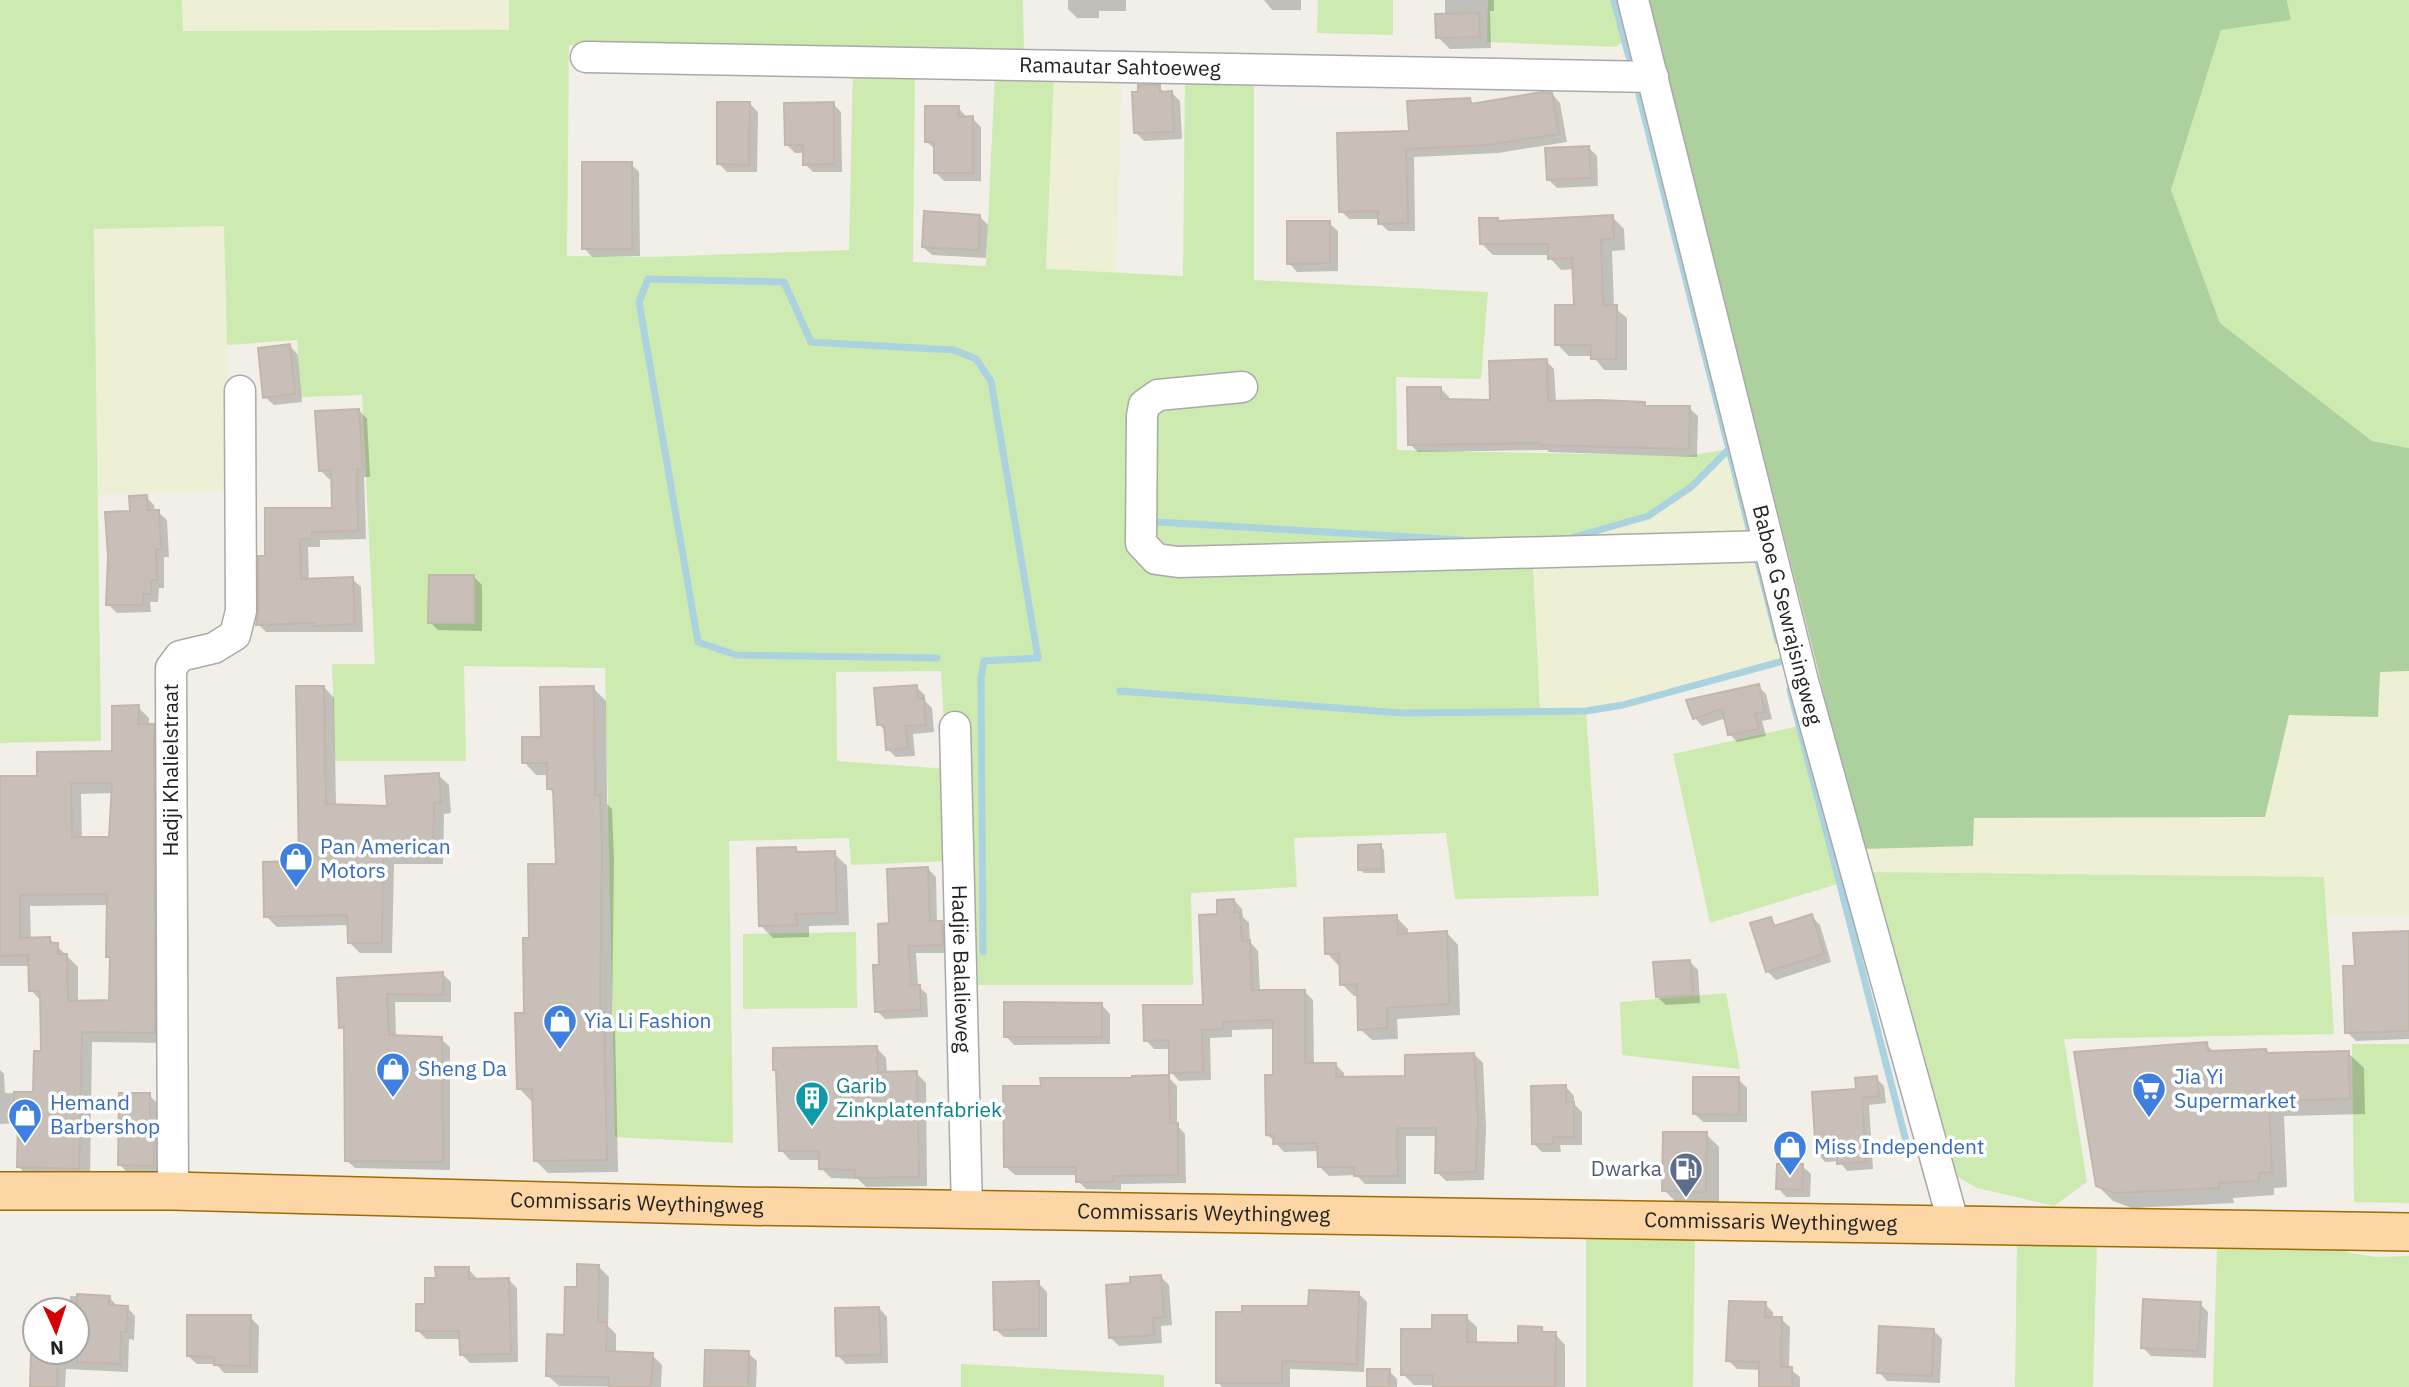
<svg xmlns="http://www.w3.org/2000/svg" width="2409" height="1387" font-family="'IBM Plex Sans',sans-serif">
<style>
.farmland{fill:#eef0d5}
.grass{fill:#cdebb0}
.forest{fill:#add19e}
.shadow{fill:#0003;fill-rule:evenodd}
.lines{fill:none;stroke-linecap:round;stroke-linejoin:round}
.stream{stroke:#aad3df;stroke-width:7}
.building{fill:#c7bfb8;stroke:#c4b6ab;stroke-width:2;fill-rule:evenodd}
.minor-casing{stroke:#a9a9a9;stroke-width:33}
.major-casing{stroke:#a06b00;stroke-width:40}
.minor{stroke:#fff;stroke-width:30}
.major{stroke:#fcd6a4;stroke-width:37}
.labels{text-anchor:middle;stroke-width:7;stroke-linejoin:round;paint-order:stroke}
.street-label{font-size:21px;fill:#222;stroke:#fff}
.shop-label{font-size:21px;fill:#366cbe;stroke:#fff;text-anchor:start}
.culture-label{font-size:21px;fill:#0d838f;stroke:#fff;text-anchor:start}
.service-label{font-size:21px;fill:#4e5e75;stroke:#fff;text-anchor:end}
</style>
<rect width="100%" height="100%" fill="#f2efe9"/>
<g class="farmland">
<polygon points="182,0 509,0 509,30 182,31"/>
<polygon points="1054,73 1122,73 1116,273 1046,269"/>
<polygon points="224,226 231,491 98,495 94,229"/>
<polygon points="1729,449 1783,661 1623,705 1586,711 1540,712 1532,544 1691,487"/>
<polygon points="2380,671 2409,671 2409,915 2327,915 2323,877 1867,872 1860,849 1972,846 1973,818 2264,817 2289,715 2378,717"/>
</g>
<g class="grass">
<polygon points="0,0 182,0 183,31 509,30 509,0 1023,0 1024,53 569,45 567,256 651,257 849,250 853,64 915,65 913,262 986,266 995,72 1054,73 1046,269 1183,276 1185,74 1254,74 1254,280 1488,292 1481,379 1396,377 1397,450 1687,456 1729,449 1691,487 1648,516 1546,545 1532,545 1540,712 1586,711 1599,896 1455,899 1446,833 1294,838 1297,887 1191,893 1193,985 974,985 944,722 941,671 836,672 837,761 949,769 952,861 851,865 849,838 729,841 733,1143 615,1137 605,668 464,666 466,761 335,761 332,664 375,664 362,395 301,397 297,340 227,345 224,226 94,229 101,741 0,743"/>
<polygon points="1318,0 1393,0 1393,35 1317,33"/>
<polygon points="1488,0 1624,0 1634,36 1615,47 1487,42"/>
<polygon points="2287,0 2409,0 2409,448 2372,441 2220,323 2171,190 2221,30 2291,20"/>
<polygon points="1808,724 1847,881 1710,923 1673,754"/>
<polygon points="1867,872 2324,877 2334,1034 2064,1039 2087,1182 2054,1206 1977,1188 1949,1172"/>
<polygon points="856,932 857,1008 743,1009 743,934"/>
<polygon points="1726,993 1740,1069 1622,1055 1620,1002"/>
<polygon points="2352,1044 2409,1044 2409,1203 2354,1202"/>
<polygon points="1586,1230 1695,1231 1693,1387 1586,1387"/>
<polygon points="2017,1241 2097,1242 2093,1387 2015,1387"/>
<polygon points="2217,1243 2326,1245 2351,1253 2376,1257 2409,1256 2409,1387 2213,1387"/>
<polygon points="961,1364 1164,1375 1164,1387 961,1387"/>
</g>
<polygon class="forest" points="1647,0 2287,0 2291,20 2221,30 2171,190 2220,323 2372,441 2409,448 2409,671 2380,672 2378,717 2289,715 2265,817 1974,818 1973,846 1860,849 1817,666"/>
<g class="shadow">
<polygon points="1068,0 1126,0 1126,11 1099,11 1099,18 1077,18 1068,9"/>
<polygon points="1264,0 1301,0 1301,10 1272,10"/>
<polygon points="1445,0 1494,0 1494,11 1490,11 1491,48 1450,49 1438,37 1445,16"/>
<polygon points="1159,87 1165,93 1172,93 1180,101 1182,139 1144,141 1136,133"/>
<polygon points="1552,94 1560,103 1567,142 1498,153 1414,157 1415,231 1388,231 1380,223 1380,219 1349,219 1341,211 1411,133 1470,100 1475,105"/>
<polygon points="749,103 758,112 757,172 727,172 719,164"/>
<polygon points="833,104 841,112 842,172 813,172 805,164 804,153 795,153 786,144"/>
<polygon points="958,107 967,118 972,118 981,127 981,181 944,181 936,173 936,150 927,142"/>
<polygon points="1589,148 1597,156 1598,186 1557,188 1549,180"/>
<polygon points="631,164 639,172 640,256 592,257 584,248"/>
<polygon points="979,216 988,225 986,258 932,255 923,247"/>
<polygon points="1612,217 1624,229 1625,250 1612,251 1614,307 1627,318 1627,370 1604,370 1593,356 1569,356 1557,344 1576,306 1574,269 1561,270 1550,258 1550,255 1493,255 1481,243 1498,220 1500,222"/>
<polygon points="1329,223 1338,231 1338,271 1297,272 1289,263"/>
<polygon points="290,346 298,355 302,402 274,405 265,397"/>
<polygon points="1546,361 1554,369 1556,403 1645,404 1648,407 1689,408 1698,416 1697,457 1549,452 1547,450 1418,452 1410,444 1440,388 1449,397 1449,401 1492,402"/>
<polygon points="359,410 367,419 370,477 364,477 366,539 320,540 320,547 308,547 309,581 352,579 361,587 363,632 266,632 258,624 266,558 334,510 333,478 329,479 320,470"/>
<polygon points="146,497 154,505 155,512 158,512 167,520 169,557 164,557 164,588 159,588 158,602 150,602 151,612 117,613 108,604 109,557 132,513"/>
<polygon points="474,577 482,585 482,631 438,630 430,622"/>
<polygon points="1758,686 1766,694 1772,719 1762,721 1766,736 1737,742 1730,734 1726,718 1702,726 1695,718"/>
<polygon points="324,687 334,698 336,806 389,808 438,775 449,785 451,813 444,814 443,864 394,864 392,953 360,953 349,942 349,925 277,927 266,916 301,863"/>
<polygon points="916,687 925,695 925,701 932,708 934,732 913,734 915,756 896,757 887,749 886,732 879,724"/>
<polygon points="593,688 606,701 607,804 612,809 614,859 612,1022 615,1026 618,1172 548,1173 536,1161 534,1101 531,1101 519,1088 531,940 558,866 555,795 549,788 549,775 536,775 524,762 542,739"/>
<path d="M138 707 149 718V726H153L164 737 165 1043 92 1042 90 1179 30 1178 19 1167 20 1126 17 1123 0 1124V1070L4 1074 5 1093 35 1094 43 1052 42 1002 31 990 30 966H0V778H39L113 753ZM113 793 111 839H82L81 794ZM109 905 108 956 111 960V1002H78V967L50 939H31L30 906Z"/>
<polygon points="1380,846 1384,850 1385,873 1364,873 1360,870"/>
<polygon points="796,849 801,854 834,853 847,866 849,925 809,926 809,937 773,938 760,925"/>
<polygon points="928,869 936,877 937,923 942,923 949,931 950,953 916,953 918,986 927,994 928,1017 885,1019 877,1011 881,966 890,925"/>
<polygon points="1234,900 1242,909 1243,917 1249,923 1250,942 1258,951 1260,992 1304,991 1313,1000 1314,1065 1335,1064 1344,1073 1344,1078 1407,1078 1474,1054 1483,1063 1486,1128 1484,1180 1446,1181 1437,1172 1438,1136 1406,1136 1406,1184 1365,1184 1356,1175 1329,1176 1320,1167 1319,1151 1284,1152 1268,1135 1275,1077 1274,1029 1232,1030 1232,1037 1210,1038 1211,1080 1179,1081 1171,1072 1170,1049 1154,1049 1146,1040 1205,1006 1219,915"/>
<polygon points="1811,916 1820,925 1831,962 1776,980 1768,972 1752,924 1770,919 1778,927"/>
<polygon points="1396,917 1408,929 1408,935 1447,933 1458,945 1460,1015 1397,1019 1398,1039 1372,1040 1360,1029 1359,996 1354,996 1342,984 1341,965 1338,965 1327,953"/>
<polygon points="2409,932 2409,1039 2356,1041 2347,1032 2356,967"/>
<polygon points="1690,962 1698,970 1700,1003 1666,1005 1657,997"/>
<polygon points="443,974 451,982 451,1002 395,1002 396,1037 441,1039 450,1047 450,1170 355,1168 346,1160 345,1032 341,1027 339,979"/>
<polygon points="1102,1005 1110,1014 1110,1044 1014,1045 1006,1036"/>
<polygon points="2206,1044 2215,1053 2266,1050 2270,1055 2348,1053 2364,1068 2365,1114 2284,1116 2287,1187 2274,1188 2274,1195 2233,1198 2234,1203 2132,1208 2113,1201 2097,1185"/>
<polygon points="877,1048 886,1058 887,1074 916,1073 926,1083 927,1186 866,1187 858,1179 831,1178 821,1168 821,1160 790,1160 781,1150 778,1072 775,1069"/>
<polygon points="1168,1077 1177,1086 1177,1125 1185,1134 1186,1183 1121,1184 1121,1190 1086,1189 1078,1181 1078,1175 1015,1175 1006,1167 1042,1088"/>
<polygon points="1876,1078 1884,1086 1886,1103 1869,1105 1873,1169 1847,1171 1839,1161 1825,1162 1818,1154 1858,1091"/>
<polygon points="1738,1079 1747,1088 1747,1122 1703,1122 1694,1113"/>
<polygon points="1566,1087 1574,1096 1574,1104 1582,1112 1582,1145 1560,1145 1561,1152 1542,1152 1534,1144"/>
<polygon points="149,1095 157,1103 158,1144 162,1148 162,1173 128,1173 120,1165"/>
<polygon points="1706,1134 1719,1147 1719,1204 1677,1203 1664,1190"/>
<polygon points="1802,1166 1811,1174 1810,1197 1786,1197 1778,1188"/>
<polygon points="598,1266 609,1277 608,1326 616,1334 616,1353 652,1355 662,1365 661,1387 559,1386 548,1376 566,1336 578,1289"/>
<polygon points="468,1269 476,1277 477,1281 509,1280 517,1288 518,1362 470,1363 462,1355 461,1339 426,1339 417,1330 437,1280"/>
<polygon points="1161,1277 1169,1285 1172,1325 1161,1326 1162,1343 1119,1346 1111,1338 1132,1285"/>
<polygon points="1038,1283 1047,1292 1047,1337 1004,1337 995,1329"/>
<polygon points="1359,1294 1367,1302 1364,1372 1290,1369 1290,1387 1222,1387 1218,1382 1244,1314 1310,1308"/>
<polygon points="70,1296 109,1297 117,1306 127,1307 135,1316 134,1340 129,1339 128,1372 66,1369 65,1387 32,1387 33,1344 35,1344 35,1352 77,1352 77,1310 70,1310"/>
<polygon points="1765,1304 1773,1312 1773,1319 1781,1319 1790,1327 1789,1368 1800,1377 1800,1387 1761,1387 1761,1370 1737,1369 1728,1360"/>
<polygon points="2200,1304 2208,1312 2206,1358 2151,1356 2142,1347"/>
<polygon points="879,1308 887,1317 888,1363 846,1364 838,1356"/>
<polygon points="250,1317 259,1326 258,1373 224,1373 216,1364 197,1364 188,1356"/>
<polygon points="1466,1317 1477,1327 1477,1344 1520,1344 1541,1328 1547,1334 1555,1334 1565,1345 1565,1387 1414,1385 1403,1374 1434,1330"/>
<polygon points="1934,1331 1942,1339 1940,1383 1887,1381 1879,1372"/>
<polygon points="748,1353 757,1361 756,1387 706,1387"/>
<polygon points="1389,1371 1397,1379 1397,1387 1369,1387"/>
</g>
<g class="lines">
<g class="stream">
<polyline points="1614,0 1629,57"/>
<polyline points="1639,95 1751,536"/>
<polyline points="1158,522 1462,540"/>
<polyline points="1571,538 1648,516 1691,487 1729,449"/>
<polyline points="1757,558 1778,641"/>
<polyline points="937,658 736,655 698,642 639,302 648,279 784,282 811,342 954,350 976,359 991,381 1038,658 984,661 981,678 983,952"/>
<polyline points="1790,690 1909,1153"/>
<polyline points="1120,691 1402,713 1586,711 1623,705 1783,661"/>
</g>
</g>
<g class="building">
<polygon points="1479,13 1480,37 1436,38 1435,14"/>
<polygon points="1138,85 1160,85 1160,92 1172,91 1174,132 1134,133 1132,92 1138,92"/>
<polygon points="1542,92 1552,93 1559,134 1488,145 1406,149 1408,223 1378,224 1378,211 1339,212 1337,133 1409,131 1407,101 1470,98 1471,104"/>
<polygon points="717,102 750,102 749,165 717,164"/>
<polygon points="834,102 834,164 803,165 803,145 785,145 784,103"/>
<polygon points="925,106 959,106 959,117 973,116 973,173 934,173 934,142 925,142"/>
<polygon points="1589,146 1591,178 1547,180 1545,148"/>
<rect x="582" y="162" width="50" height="87"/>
<polygon points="924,211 980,215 979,250 922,247"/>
<polygon points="1613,215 1614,239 1601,240 1603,305 1617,305 1616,359 1591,359 1591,345 1555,345 1555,305 1574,305 1572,258 1548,259 1548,244 1480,244 1479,218 1498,218 1498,221"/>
<polygon points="1287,221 1330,221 1330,263 1287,264"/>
<polygon points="290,344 295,394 263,398 258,348"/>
<polygon points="1547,359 1548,401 1598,400 1645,402 1645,406 1690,406 1689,449 1539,445 1539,443 1408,445 1407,387 1441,387 1441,399 1490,400 1489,361"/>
<polygon points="359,409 363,469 357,469 358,531 312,532 312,539 300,539 301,579 353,577 355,624 314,626 314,623 256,625 258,611 258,556 265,556 265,508 332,508 331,470 319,471 315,411"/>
<polygon points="147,495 148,510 159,510 161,549 156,549 157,580 151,580 151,594 143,594 143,605 106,605 108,557 105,512 130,511 129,496"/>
<polygon points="429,575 474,575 474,623 428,623"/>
<polygon points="1759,684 1765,712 1755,714 1759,729 1728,735 1722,709 1693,719 1686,700"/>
<polygon points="917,685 918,699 924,698 926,725 906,726 908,748 886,750 884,725 877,725 874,688"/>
<polygon points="296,686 324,686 326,804 387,806 385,776 439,773 441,803 434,803 433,854 383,854 382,943 348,943 347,915 264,917 263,862 299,861"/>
<polygon points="594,686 595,795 600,795 602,845 600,1012 604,1012 607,1160 534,1161 532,1089 517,1089 515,1013 524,1013 523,938 529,938 528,864 556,864 553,789 547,789 547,763 522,763 522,737 541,737 540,687"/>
<path d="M139 705 138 724H154L155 1033 82 1032 79 1169 17 1167 18 1123H14V1092H33L34 1051H41L40 991H29L28 955 0 956V776H37V752L112 751V706ZM71 783H112L109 837H72ZM107 894 106 957H110L109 1000 68 1001 67 954H58V943H50V937L20 938V895Z"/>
<polygon points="1381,844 1382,869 1358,870 1358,845"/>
<polygon points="796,847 796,852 835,851 837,913 796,914 797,925 759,926 757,848"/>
<polygon points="928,867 930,921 942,921 943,945 909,946 911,985 920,985 921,1010 875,1012 873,965 879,965 878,924 889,923 887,869"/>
<polygon points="1234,899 1235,912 1240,912 1242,941 1250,940 1252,990 1305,990 1305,1063 1336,1063 1336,1077 1405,1076 1405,1055 1474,1053 1478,1118 1476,1172 1435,1173 1436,1128 1397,1128 1398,1176 1354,1176 1354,1167 1318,1167 1317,1143 1273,1144 1274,1136 1266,1135 1265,1075 1273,1075 1273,1020 1223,1022 1223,1029 1202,1030 1203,1072 1169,1073 1169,1040 1144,1041 1143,1005 1203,1005 1199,915 1217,914 1217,900"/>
<polygon points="1812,914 1824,954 1766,972 1750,923 1771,917 1774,926"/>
<polygon points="1397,915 1398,934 1447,931 1449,1004 1387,1008 1387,1028 1358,1030 1357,984 1340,985 1339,954 1325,954 1324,918"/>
<polygon points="2409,931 2409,1031 2345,1033 2343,966 2355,966 2353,933"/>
<polygon points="1690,960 1693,995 1656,997 1653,962"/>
<polygon points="443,972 443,995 387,994 389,1035 442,1037 443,1162 345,1161 344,1027 339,1028 337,978"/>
<polygon points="1004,1002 1102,1003 1102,1037 1004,1037"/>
<polygon points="2207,1042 2208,1051 2266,1049 2267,1053 2349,1051 2350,1099 2269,1101 2272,1172 2259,1173 2259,1181 2219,1183 2219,1188 2115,1193 2096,1186 2074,1052"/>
<polygon points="877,1046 878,1072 917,1071 919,1177 855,1178 855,1170 819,1169 819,1151 779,1151 776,1070 773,1070 773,1048"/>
<polygon points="1169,1075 1170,1123 1178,1123 1178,1175 1113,1176 1113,1182 1076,1182 1076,1167 1004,1167 1003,1086 1041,1086 1040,1078 1132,1078 1132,1076"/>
<polygon points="1877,1076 1879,1096 1862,1098 1866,1162 1837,1164 1837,1154 1816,1155 1812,1092 1856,1089 1855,1078"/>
<polygon points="1693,1077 1739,1077 1739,1115 1693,1114"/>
<polygon points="1566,1085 1566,1102 1574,1102 1574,1137 1553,1137 1553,1144 1532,1144 1531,1086"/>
<polygon points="119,1093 150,1093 150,1138 154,1138 154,1166 118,1165"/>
<polygon points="1663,1132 1707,1132 1706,1192 1662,1191"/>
<polygon points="1777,1164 1803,1164 1802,1190 1776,1189"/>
<polygon points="577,1264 599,1265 598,1322 607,1322 606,1351 653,1353 651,1387 609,1387 609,1377 546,1376 547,1334 564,1335 565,1287 577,1287"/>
<polygon points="435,1267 469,1267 469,1279 509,1278 511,1354 460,1355 459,1331 416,1331 416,1304 425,1304 425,1278 436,1278"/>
<polygon points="1161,1275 1164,1317 1153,1318 1154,1335 1109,1338 1106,1285 1130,1283 1130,1277"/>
<polygon points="1039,1281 1039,1329 994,1330 993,1282"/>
<polygon points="1309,1290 1359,1292 1357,1364 1282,1361 1282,1383 1216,1383 1216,1312 1242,1312 1242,1306 1308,1306"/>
<polygon points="77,1294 110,1296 109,1305 128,1306 126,1332 121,1332 120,1364 77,1362"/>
<polygon points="2143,1299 2201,1302 2198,1351 2141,1348"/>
<polygon points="1729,1301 1766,1302 1765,1317 1782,1317 1781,1367 1792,1367 1792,1387 1759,1387 1759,1362 1726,1361"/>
<polygon points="879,1307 881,1355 836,1356 835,1308"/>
<polygon points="187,1315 251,1315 250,1366 214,1365 214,1357 187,1356"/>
<polygon points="1432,1315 1467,1315 1467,1342 1518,1343 1518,1326 1542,1327 1542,1332 1556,1332 1555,1387 1433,1387 1433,1375 1401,1375 1401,1329 1432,1329"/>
<polygon points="1879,1326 1934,1329 1932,1376 1877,1373"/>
<polygon points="705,1350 749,1351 748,1387 704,1387"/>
<polygon points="31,1352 58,1352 57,1387 30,1387"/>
<polygon points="1367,1369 1390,1369 1389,1387 1367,1387"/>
</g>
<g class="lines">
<g class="minor-casing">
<g id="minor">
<path id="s1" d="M1633 0 1803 681 1954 1225"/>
<path id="s2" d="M586 57 1653 77"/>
<polyline points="1242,387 1158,395 1144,405 1142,416 1141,543 1156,559 1178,562 1769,546"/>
<path id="s3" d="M955 727 967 1210"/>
<polyline points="173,1191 171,668 180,656 214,648 235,635 241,611 240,391"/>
</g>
</g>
<g class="major-casing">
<g id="major">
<path id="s4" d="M0 1191H173L738 1206 2409 1232"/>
</g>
</g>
<use href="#minor" class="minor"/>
<use href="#major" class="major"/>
</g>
<defs>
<g id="shop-pin" transform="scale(1.75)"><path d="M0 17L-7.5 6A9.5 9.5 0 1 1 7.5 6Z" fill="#3f7fe0" stroke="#fff"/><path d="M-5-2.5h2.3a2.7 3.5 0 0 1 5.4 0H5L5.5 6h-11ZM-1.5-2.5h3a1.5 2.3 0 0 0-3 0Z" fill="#fff"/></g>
<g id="supermarket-pin" transform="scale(1.75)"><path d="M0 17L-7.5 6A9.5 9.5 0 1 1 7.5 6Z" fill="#3f7fe0" stroke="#fff"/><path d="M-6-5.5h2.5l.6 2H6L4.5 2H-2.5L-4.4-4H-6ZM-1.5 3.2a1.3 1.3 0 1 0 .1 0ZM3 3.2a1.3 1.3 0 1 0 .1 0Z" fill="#fff"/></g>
<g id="building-pin" transform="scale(1.75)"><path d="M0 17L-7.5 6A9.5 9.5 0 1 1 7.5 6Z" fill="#0f9aa8" stroke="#fff"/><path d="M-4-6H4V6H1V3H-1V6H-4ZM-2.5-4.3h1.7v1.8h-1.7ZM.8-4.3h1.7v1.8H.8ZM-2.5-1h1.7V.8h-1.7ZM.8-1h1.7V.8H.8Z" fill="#fff"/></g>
<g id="fuel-pin" transform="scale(1.75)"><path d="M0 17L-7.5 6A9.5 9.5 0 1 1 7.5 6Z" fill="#5c6f8a" stroke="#fff"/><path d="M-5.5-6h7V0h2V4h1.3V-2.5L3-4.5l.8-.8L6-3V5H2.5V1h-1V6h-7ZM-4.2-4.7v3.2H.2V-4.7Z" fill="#fff"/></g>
</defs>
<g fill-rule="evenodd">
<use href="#shop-pin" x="296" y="859"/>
<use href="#shop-pin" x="560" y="1021"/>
<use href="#shop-pin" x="393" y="1069"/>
<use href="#supermarket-pin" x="2149" y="1089"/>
<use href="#building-pin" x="812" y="1098"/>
<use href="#shop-pin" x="25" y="1115"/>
<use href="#shop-pin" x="1790" y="1147"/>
<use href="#fuel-pin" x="1686" y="1169"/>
</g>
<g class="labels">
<g class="street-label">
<text dy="7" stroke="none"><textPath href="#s2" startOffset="534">Ramautar Sahtoeweg</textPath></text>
<text dy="7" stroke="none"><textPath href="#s1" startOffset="634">Baboe G Sewrajsingweg</textPath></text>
<text transform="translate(171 770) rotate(-90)" y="7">Hadji Khalielstraat</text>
<text dy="7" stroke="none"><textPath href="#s3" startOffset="242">Hadjie Balalieweg</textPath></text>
<text dy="7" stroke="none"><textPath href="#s4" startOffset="637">Commissaris Weythingweg</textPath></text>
<text dy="7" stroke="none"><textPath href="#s4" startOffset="1204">Commissaris Weythingweg</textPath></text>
<text dy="7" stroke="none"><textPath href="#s4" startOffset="1771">Commissaris Weythingweg</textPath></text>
</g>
<g class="shop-label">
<text x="320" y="854">Pan American<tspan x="320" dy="24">Motors</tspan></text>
<text x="584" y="1028">Yia Li Fashion</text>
<text x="418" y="1076">Sheng Da</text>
<text x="2174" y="1084">Jia Yi<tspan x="2174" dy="24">Supermarket</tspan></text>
<text x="50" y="1110">Hemand<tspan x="50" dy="24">Barbershop</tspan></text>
<text x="1814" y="1154">Miss Independent</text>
</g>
<g class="culture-label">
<text x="836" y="1093">Garib<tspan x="836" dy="24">Zinkplatenfabriek</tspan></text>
</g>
<g class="service-label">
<text x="1662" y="1176">Dwarka</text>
</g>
</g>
<g transform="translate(56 1331) rotate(177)"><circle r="33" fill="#ffffff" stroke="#a7a7a7" stroke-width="2"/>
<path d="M0-5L12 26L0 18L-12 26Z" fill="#d40000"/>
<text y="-10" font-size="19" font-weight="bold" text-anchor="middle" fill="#222222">N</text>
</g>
</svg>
